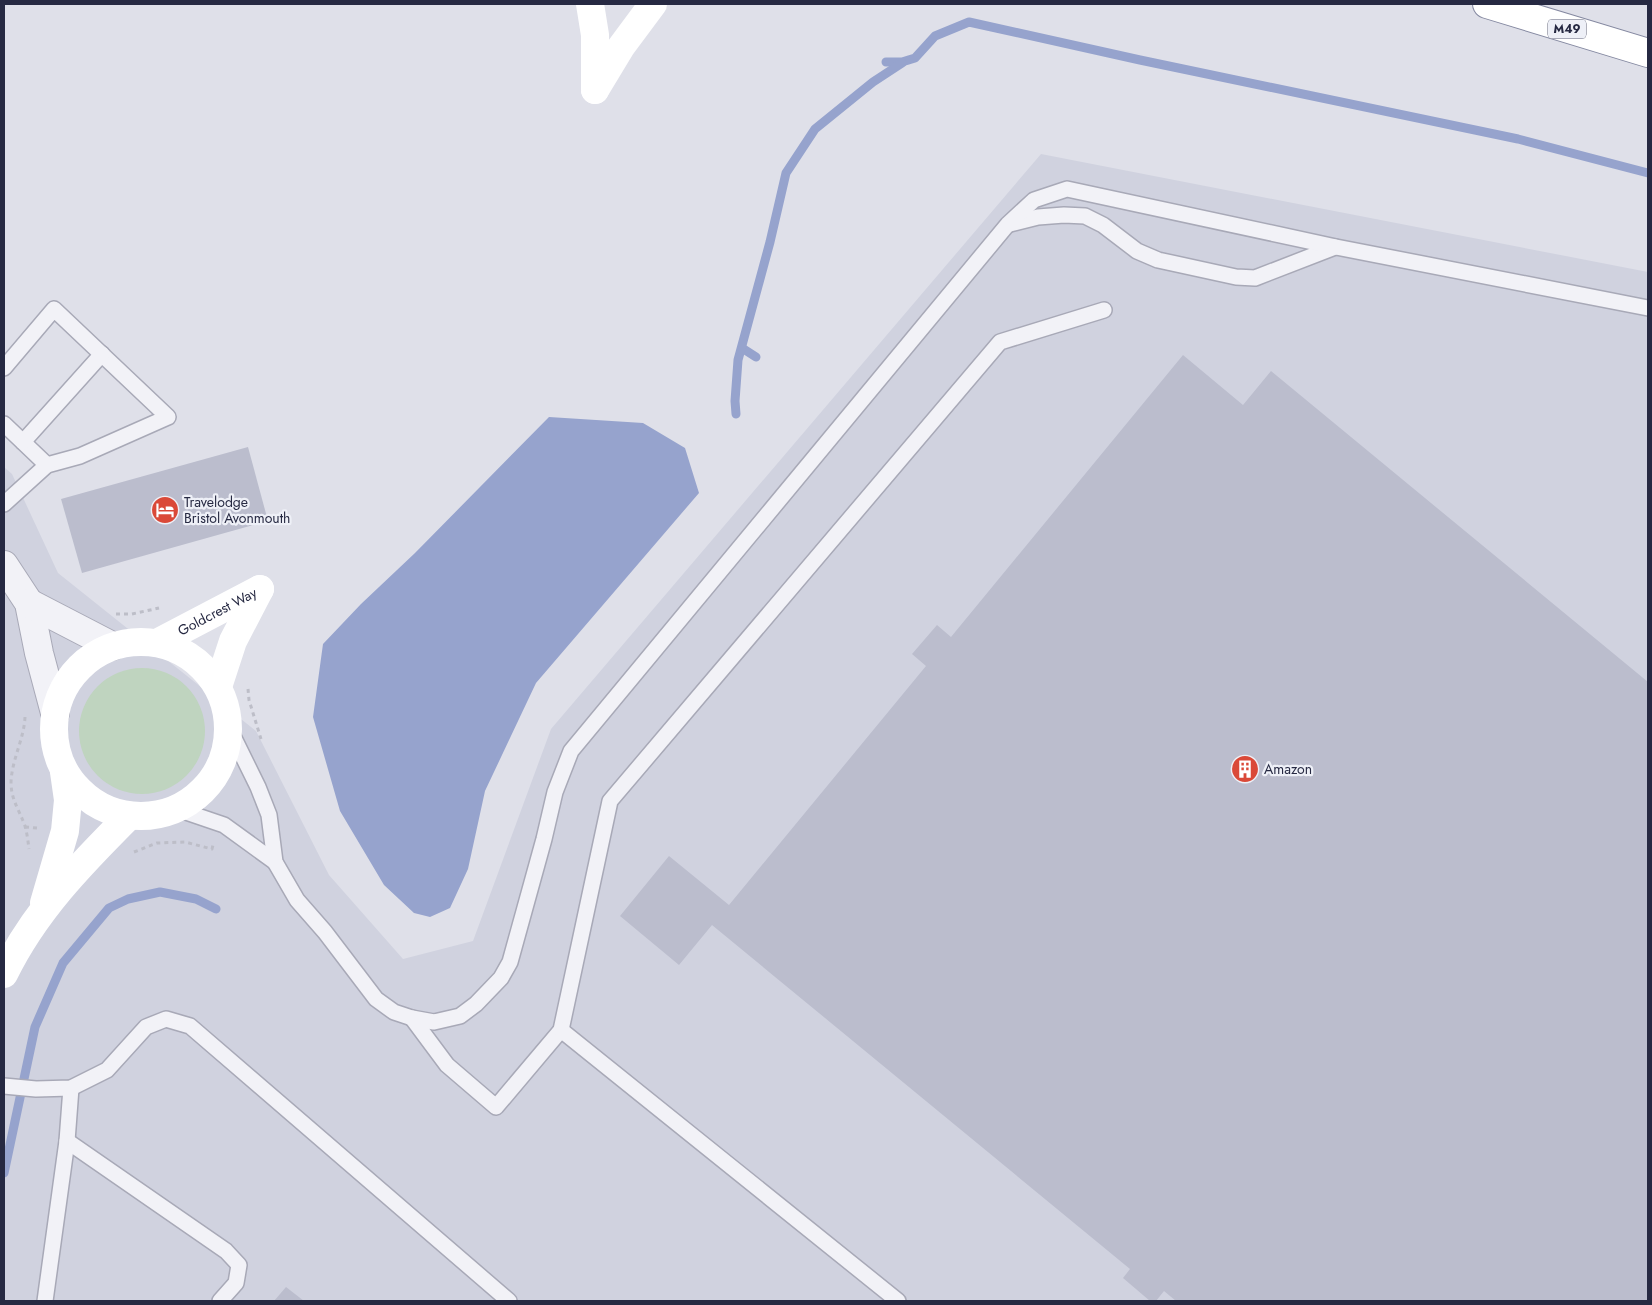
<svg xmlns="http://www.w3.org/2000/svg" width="1652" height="1305" font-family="Jost,sans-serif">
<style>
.built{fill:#d0d2df}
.green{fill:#bfd4bf}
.water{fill:#96a3cd}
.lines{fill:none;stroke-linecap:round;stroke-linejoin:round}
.stream{stroke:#96a3cd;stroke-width:9}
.building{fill:#bbbdcd}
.lane-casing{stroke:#a8a9b7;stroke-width:18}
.street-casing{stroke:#a8a9b7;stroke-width:30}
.highway-casing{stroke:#8589a1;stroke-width:30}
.path{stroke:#bdbec8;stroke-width:3;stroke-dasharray:4 4;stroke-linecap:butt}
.lane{stroke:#f2f2f7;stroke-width:15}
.street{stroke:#f2f2f7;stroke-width:28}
.secondary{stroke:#fff;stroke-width:28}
.highway{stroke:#fff;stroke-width:28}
.labels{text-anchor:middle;stroke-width:4.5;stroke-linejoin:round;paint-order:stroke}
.shield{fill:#eef0f7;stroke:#626578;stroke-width:1}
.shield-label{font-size:12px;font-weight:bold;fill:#262942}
.poi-label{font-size:14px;fill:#262942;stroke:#eef0f7;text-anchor:start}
.street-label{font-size:14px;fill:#262942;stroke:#eef0f7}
</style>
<rect width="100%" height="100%" fill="#dfe0e9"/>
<polygon class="built" points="1041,154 1648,272 1648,1301 4,1301 4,467 12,474 58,573 256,731 329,875 403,959 473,941 551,729"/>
<circle class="green" cx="142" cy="731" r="63"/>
<polygon class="water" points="549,417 643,423 685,448 699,493 536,683 485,791 468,869 450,908 430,917 414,913 384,885 340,811 313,717 323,644 361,604 415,553"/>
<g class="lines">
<g class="stream">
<polyline points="886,62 902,62 915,58 935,36 969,22 1140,60 1518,139 1648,173"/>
<polyline points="742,348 756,357"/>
<polyline points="736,414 735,401 738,360 770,242 786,173 815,129 873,82 902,63"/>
<polyline points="4,1173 35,1027 63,963 109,908 128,899 160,892 196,899 216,909"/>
</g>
</g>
<g class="building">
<polygon points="1183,355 1243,405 1271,371 1648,682 1648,1301 1176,1301 1164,1291 1156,1301 1150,1301 1123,1278 1130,1269 712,925 679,965 620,916 669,856 729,905 926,666 912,654 937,625 951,637"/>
<polygon points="248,447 268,521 82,573 61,499"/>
<polygon points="286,1287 304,1301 274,1301"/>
</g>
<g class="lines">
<g class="lane-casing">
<g id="lane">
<polyline points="1010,224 1038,217 1064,215 1085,216 1103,225 1137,251 1158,260 1236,277 1255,278 1335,247"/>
<polyline points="4,368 54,309 168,417 80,456 47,465 4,504"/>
<polyline points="4,424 47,465"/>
<polyline points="23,442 102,354"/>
<polyline points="229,728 258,787 269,815 275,862 297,900 325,932 376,999 394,1012 412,1018 434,1022 460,1016 476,1004 501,978 510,962 544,839 555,792 571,751 1008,224 1034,200 1067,189 1336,247 1648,308"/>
<polyline points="177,809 224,825 275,862"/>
<polyline points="412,1018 447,1065 496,1107 561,1030 610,801 1000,342 1104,310"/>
<polyline points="561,1030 898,1301"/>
<polyline points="4,1086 36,1089 71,1088 107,1070 146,1027 166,1019 190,1026 509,1301"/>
<polyline points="67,1141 226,1251 239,1265 236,1283 220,1301"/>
<polyline points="45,1301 67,1141 71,1088"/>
</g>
</g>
<g class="street-casing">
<g id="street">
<polyline points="4,565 29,603 39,653 55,713"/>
<polyline points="29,603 112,646"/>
</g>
</g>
<g class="highway-casing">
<polyline id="highway" points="1487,4 1648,53"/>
</g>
<g class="path">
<polyline points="116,614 132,614 159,608"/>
<polyline points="248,689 249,700 261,739"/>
<path d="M25 717C24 739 12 759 11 782 11 800 19 809 25 826 27 833 28 841 29 849"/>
<polyline points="25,827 37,828"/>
<polyline points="134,852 157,843 185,842 212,849 213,845"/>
</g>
<use href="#lane" class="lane"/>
<use href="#street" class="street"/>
<g class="secondary">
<polyline points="590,4 595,35 595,90"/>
<polyline points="595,90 621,47 653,4"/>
<circle cx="141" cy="729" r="87"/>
<path id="s1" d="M157 643 260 589"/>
<polyline points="218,687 233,641 260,589"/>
<polyline points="44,903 65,831 68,800 64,772"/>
<path d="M4 974C34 912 81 864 129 816"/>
</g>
<use href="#highway" class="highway"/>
</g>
<defs>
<g id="hotel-disc" transform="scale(1.4375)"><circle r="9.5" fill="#da4938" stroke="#eef0f7"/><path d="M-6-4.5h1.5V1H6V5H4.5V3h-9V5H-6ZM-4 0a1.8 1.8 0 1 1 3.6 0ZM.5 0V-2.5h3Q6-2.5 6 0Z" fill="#fff"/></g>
<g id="building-disc" transform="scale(1.4375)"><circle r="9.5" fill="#da4938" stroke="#eef0f7"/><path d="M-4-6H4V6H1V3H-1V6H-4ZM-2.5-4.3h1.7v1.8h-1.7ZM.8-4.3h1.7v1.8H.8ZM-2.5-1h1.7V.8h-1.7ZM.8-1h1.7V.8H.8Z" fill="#fff"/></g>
</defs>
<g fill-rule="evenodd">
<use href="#hotel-disc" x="165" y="510"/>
<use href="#building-disc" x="1245" y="769"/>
</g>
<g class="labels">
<rect class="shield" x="1548" y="19.5" width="38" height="19" rx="4"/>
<g class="shield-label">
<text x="1567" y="33">M49</text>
</g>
<g class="poi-label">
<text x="184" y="507">Travelodge<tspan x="184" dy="16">Bristol Avonmouth</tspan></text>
<text x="1264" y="774">Amazon</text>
</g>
<g class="street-label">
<text dy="5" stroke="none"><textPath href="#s1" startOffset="68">Goldcrest Way</textPath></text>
</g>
</g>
<rect width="1652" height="1305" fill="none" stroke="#262942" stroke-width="10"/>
</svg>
